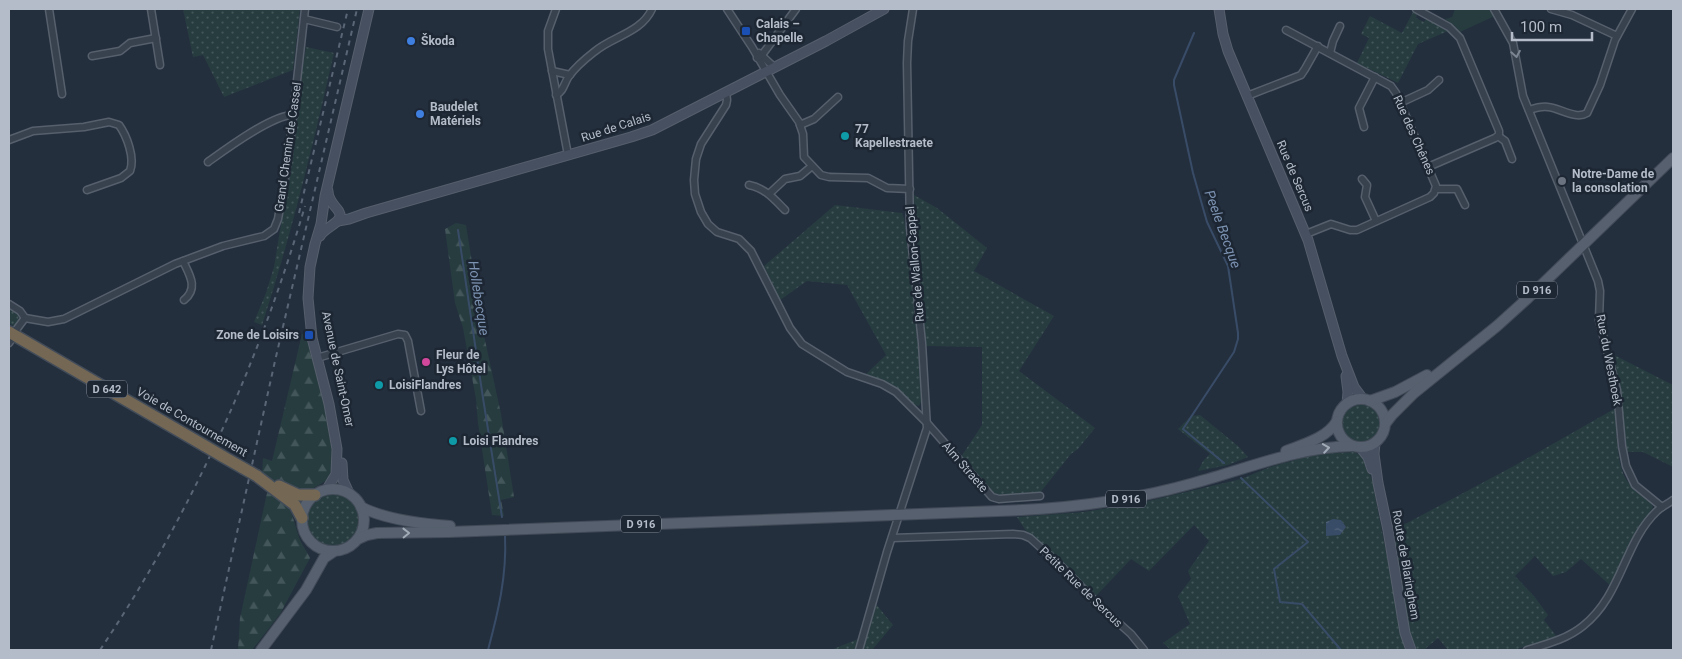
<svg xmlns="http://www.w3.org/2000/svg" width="1682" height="659" font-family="Roboto,sans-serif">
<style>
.grass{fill:url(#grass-dots)}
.forest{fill:url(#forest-firs)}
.green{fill:#263c3f}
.water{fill:url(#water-ripples)}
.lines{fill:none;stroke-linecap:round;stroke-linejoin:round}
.stream{stroke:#394c67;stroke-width:2}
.street-casing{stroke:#565f6c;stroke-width:9}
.secondary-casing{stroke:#565f6c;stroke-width:11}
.primary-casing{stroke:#414a57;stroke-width:12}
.highway-casing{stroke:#434c59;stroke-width:14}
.street{stroke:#38414e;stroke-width:6}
.secondary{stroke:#465061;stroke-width:9}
.primary{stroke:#56606e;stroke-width:10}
.highway{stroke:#746855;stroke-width:11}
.rail{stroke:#5a6575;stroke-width:2;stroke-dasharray:5 5;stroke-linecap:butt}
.highway-bridge-casing{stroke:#434c59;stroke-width:14;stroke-linecap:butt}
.highway-bridge{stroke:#746855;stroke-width:11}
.oneway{stroke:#7c8592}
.oneway2{stroke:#a1aab7}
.transit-dot{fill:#1a4fb4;stroke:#1d2633;stroke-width:2}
.shop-dot{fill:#3f7fe0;stroke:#1d2633;stroke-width:2}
.culture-dot{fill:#0f9aa8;stroke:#1d2633;stroke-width:2}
.worship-dot{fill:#6b7280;stroke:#1d2633;stroke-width:2}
.hotel-dot{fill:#d1479c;stroke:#1d2633;stroke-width:2}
.labels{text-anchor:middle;stroke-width:5;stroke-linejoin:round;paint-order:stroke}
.shield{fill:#1d2633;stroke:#878f9c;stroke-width:1}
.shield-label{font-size:11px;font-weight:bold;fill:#b4bcc9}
.poi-label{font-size:12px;font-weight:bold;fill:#b4bcc9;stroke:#1d2633;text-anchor:start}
.street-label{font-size:12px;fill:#b4bcc9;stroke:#1d2633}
.water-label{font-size:14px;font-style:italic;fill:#7c92b1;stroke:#1d2633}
</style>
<defs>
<pattern id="grass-dots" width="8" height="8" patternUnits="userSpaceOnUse" patternTransform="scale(1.25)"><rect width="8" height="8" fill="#263c3f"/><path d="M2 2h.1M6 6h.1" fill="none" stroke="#435659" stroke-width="1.8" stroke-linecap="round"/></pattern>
<pattern id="forest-firs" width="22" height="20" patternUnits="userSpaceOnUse" patternTransform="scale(1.25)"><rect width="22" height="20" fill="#263c3f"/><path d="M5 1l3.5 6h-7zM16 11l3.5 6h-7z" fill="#435659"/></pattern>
<pattern id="water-ripples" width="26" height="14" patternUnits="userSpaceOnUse" patternTransform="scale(1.25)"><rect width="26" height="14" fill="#394c67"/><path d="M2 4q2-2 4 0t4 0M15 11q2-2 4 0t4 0" fill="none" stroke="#53647b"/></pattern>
</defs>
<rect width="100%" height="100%" fill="#242f3e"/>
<g class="grass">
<polygon points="183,9 300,9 293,70 224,97 203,55 193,57"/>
<polygon points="1413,12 1417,14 1416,18 1424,22 1426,19 1448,31 1418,44 1398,83 1357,63 1369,38 1361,34 1370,16 1402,33"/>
<path d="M306 47 334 53C313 145 291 236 262 325L254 322 266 293 274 267 291 163 298 97Z"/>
<polygon points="914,195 937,208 987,248 974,271 1054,316 1019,371 1095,428 1078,449 1071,454 1039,494 1001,497 989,492 961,457 982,425 982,347 926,346 916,256"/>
<polygon points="835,205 902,213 904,218 916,315 922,400 919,406 913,404 895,386 864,376 886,355 847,285 807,281 780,300 764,266"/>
<polygon points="9,307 18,314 19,320 15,327 9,323"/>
<polygon points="1612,354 1673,385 1673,467 1643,452 1625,452 1621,400"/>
<circle cx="1361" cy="423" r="19"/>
<path d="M1616 408C1616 427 1616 467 1628 482 1635 491 1649 496 1653 507L1629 544 1618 576 1612 587 1581 559 1566 572 1553 576 1535 556 1515 576 1534 596 1548 615 1544 620 1557 637 1514 650H1448L1438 638 1424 650H1415L1408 632 1392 531 1512 467Z"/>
<polygon points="1200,415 1238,446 1248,457 1228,465 1198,471 1203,461 1210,454 1178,429 1191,416"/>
<polygon points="1354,452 1363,456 1372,480 1405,650 1171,650 1163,643 1190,624 1178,596 1191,579 1188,571 1209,541 1194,525 1149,571 1131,559 1096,596 1059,558 1026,531 1017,517 1084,512 1144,502 1241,479 1270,467 1317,454"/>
<circle cx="333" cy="520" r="27"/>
<polygon points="875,603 893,625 872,650 864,650 861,647"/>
<polygon points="858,639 855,650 831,650"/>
</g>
<g class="forest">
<polygon points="456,223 466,225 483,331 501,414 514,497 501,500 504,516 492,515 478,423 476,399 463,328 455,303 445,229"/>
<polygon points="302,334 306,336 324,405 332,451 333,466 327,480 307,492 279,483 262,474 263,458 272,461"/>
<path d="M267 493C293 499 292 519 300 540 303 546 307 552 310 558L280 614 252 650H238L240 618Z"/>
</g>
<polygon class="green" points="1455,9 1491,9 1495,16 1460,32 1454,25 1445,19 1452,17"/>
<polygon class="water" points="1333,519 1341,520 1346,527 1340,535 1326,536 1326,522"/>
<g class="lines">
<g class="stream">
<polyline points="1194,33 1174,80 1174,85 1193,173 1207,222 1228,266 1238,333 1238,339 1234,352 1183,429 1224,463"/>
<polyline points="458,230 483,398 502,517"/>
<polyline points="1241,478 1308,542 1274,569 1280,602 1302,604 1341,650"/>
<path d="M488 650C498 613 507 575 505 536"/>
</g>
<g class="street-casing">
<g id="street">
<polyline points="49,9 62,94"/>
<polyline points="151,9 160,65"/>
<polyline points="556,9 548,31 548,49 568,155"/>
<polyline points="727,9 752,47 780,95 799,122 803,134 804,157 821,175 829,177 868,178 887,188 910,189"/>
<polyline points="1416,9 1449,27 1460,38 1499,131 1499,135 1495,138 1428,167"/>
<polyline points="1494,9 1513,43 1523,96 1598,281 1600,291 1599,320 1617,390 1622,446 1626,466 1635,485 1662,507"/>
<polyline points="1551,9 1572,15 1617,36"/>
<polyline points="304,19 337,27"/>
<polyline points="1286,30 1391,86 1396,93 1436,186 1434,193 1430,197 1357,230 1350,230 1331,224 1306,234"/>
<polyline points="759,53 774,67"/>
<polyline points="1330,53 1333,41 1340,26"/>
<polyline points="92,56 120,51 130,43 156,38"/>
<polyline points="757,58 762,55 796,9"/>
<polyline points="552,71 570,75"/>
<polyline points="726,92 727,100 726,105 701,144 696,159 694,180 695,194 701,212 708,224 717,232 739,239 751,251 790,328 802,344 847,372 882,384 896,392 927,423 992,497 999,499 1040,496"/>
<path d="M556 95C564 91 564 83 569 76 575 68 585 59 594 52 613 36 641 33 652 9"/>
<polyline points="1247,96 1301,75 1305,69 1318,46"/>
<polyline points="1400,103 1428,90 1439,80"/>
<path d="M1529 110C1535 108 1541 106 1548 107 1560 108 1576 120 1587 113L1600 85 1615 40 1632 9"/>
<polyline points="800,125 814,119 838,97"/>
<polyline points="1364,127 1359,108 1375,77"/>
<polyline points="1498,136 1505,141 1512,159"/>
<path d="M9 140 33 131 84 127 109 122 119 125C127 136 135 158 130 171L121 178 87 190"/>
<path d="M208 162C226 149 273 114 294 115"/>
<polyline points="1362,179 1367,185 1365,197 1376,221"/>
<path d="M749 185C765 188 774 199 785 210"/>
<polyline points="1436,189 1457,189 1465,205"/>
<polyline points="769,194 785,179 800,176 812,166"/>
<path d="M183 261C189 274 199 288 184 300"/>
<polyline points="9,304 20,311 25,318"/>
<polyline points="16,330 25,318 48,322 64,319 175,264 223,246 264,236 274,229 278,219 288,161 305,9"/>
<polyline points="9,343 11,340"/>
<polyline points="317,358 398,334 405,335 408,341 421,411"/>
<polyline points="892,538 1013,534 1023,535 1030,538 1058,563 1104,610 1131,634 1144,650"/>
<polyline points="859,650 887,552 927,428 922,343 910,228 907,63 908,41 913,9"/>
<path d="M1527 650C1547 644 1567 639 1583 626 1622 595 1624 542 1657 511 1662 506 1668 504 1673 500"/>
</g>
</g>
<g class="secondary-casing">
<g id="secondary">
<polyline points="1219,9 1223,34 1228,51 1308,240 1342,356 1354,387 1363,399"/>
<polyline points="338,221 349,219 366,213 631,137 652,130 826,41 884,9"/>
<path d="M320 236C324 228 339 224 340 216 341 209 328 204 328 191"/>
<polyline points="1346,376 1348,392 1347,404"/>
<polyline points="1375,443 1374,454 1378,483 1388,530 1405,633 1411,650"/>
<polyline points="1360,447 1368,457 1372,469"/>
<polyline points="342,463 343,480 349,493"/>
<polyline points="327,489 336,474 337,449 329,404 312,338 308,298 310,267 315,244 321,224 325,196 369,9"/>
</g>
</g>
<g class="primary-casing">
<g id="primary">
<circle cx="1361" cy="423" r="24"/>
<polyline points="1370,401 1395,392 1427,375"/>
<polyline points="1385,424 1392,415 1414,393 1497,326 1528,298 1673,158"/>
<path d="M1286 451C1304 444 1327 438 1337 421"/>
<circle cx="333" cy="520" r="31"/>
<path d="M361 507C384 519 424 524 450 526"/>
<path d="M358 539 367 535 377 533 449 532 1022 510C1080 507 1138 499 1194 483 1247 469 1297 447 1352 446"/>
<polyline points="261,650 306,590 324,558 333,552"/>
</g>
</g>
<g class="highway-casing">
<g id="highway">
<polyline points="9,332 205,446"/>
<polyline points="222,456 243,468"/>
<polyline points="257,476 295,505 302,518"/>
<polyline points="279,486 298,495 315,495"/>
</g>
</g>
<use href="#street" class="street"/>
<use href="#secondary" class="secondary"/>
<use href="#primary" class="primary"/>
<use href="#highway" class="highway"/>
<g class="rail">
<polyline points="299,213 348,9"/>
<path d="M100 650C191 514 259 363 305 206"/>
<polyline points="211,650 275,361 357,9"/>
</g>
<g class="highway-bridge-casing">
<g id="highway-bridge">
<polyline points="205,446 222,456"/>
<polyline points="243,468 257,476"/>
</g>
</g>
<use href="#highway-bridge" class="highway-bridge"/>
</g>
<defs><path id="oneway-chevron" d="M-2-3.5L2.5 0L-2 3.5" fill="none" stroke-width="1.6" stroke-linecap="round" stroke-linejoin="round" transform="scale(1.25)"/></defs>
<use class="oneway" href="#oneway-chevron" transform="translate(1516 54) rotate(80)"/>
<g class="oneway2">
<use href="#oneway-chevron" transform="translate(1326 448) rotate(-9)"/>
<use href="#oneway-chevron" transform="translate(406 533) rotate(-1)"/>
</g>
<g class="transit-dot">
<rect x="741" y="26" width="10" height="10" rx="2.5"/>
<rect x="304" y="330" width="10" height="10" rx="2.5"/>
</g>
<g class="shop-dot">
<circle cx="411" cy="41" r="5"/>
<circle cx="420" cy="114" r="5"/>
</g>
<g class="culture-dot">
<circle cx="845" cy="136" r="5"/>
<circle cx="379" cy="385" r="5"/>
<circle cx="453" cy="441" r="5"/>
</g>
<circle class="worship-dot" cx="1562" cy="181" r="5"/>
<circle class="hotel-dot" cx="426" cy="362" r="5"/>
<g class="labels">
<g class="shield">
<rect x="1517" y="281.5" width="40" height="17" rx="4"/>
<rect x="87" y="380.5" width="40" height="17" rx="4"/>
<rect x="1106" y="490.5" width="40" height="17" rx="4"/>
<rect x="621" y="515.5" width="40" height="17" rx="4"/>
</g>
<g class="shield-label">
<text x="1537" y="294">D 916</text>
<text x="107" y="393">D 642</text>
<text x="1126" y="503">D 916</text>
<text x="641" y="528">D 916</text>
</g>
<g class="poi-label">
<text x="756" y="28">Calais –<tspan x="756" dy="14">Chapelle</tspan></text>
<text x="421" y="45">Škoda</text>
<text x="430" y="111">Baudelet<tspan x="430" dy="14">Matériels</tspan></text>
<text x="855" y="133">77<tspan x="855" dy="14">Kapellestraete</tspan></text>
<text x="1572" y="178">Notre-Dame de<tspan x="1572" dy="14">la consolation</tspan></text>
<text x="299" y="339" text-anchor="end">Zone de Loisirs</text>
<text x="436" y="359">Fleur de<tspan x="436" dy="14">Lys Hôtel</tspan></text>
<text x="389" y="389">LoisiFlandres</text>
<text x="463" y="445">Loisi Flandres</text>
</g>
<g class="street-label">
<text transform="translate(616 127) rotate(-18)" y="4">Rue de Calais</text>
<text transform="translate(1414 135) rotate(66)" y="4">Rue des Chênes</text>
<text transform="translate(288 147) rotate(-82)" y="4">Grand Chemin de Cassel</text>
<text transform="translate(1295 176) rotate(67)" y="4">Rue de Sercus</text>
<text transform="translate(915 264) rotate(-95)" y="4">Rue de Wallon-Cappel</text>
<text transform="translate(1609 360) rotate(79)" y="4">Rue du Westhoek</text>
<text transform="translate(338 369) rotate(78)" y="4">Avenue de Saint-Omer</text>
<text transform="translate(192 422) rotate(30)" y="4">Voie de Contournement</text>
<text transform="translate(965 467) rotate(49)" y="4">Alm Straete</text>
<text transform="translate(1406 565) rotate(80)" y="4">Route de Blaringhem</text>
<text transform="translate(1081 587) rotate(44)" y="4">Petite Rue de Sercus</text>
</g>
<g class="water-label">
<text transform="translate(1223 229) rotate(70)" y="5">Peele Becque</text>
<text transform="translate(479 298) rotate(81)" y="5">Hollebecque</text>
</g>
</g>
<rect width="1682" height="659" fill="none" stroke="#b4bcc9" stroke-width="20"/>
<path d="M1512 32v8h80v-8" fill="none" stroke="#b4bcc9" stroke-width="2.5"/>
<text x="1520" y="32" font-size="15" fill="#b4bcc9" stroke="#1d2633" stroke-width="4" paint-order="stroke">100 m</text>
</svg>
